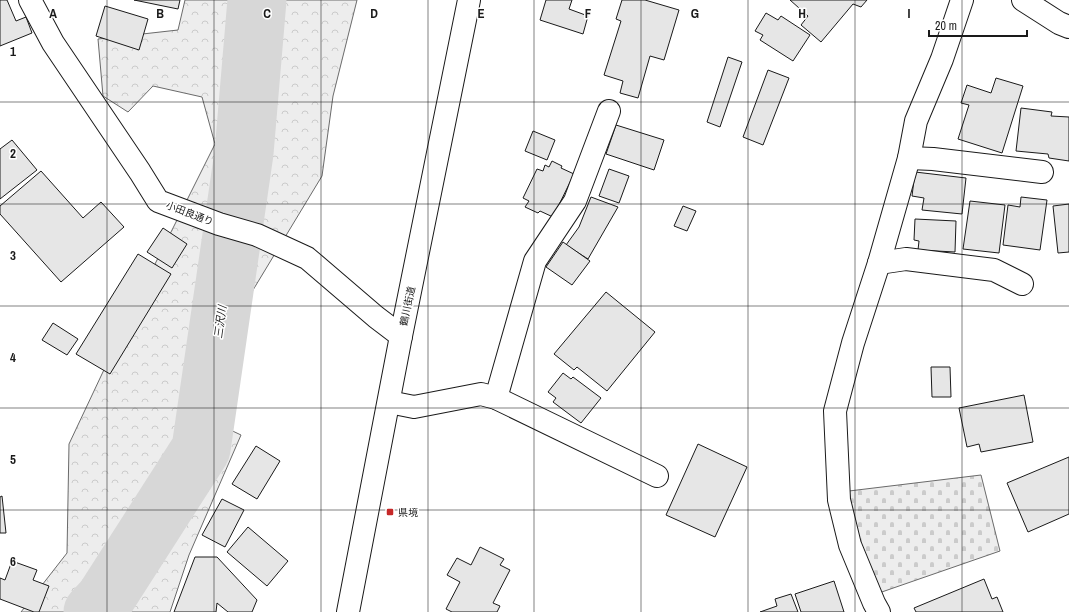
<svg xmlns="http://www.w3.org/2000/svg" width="1069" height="612" font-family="'Archivo Narrow','Noto Sans JP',sans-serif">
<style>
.forest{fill:url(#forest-crowns);stroke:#6a6a6a}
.cemetery{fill:url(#cemetery-stones);stroke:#6a6a6a}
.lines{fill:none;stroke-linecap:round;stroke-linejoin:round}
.river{stroke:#d7d7d7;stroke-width:59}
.building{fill:#e6e6e6;stroke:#1a1a1a}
.street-casing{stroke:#1a1a1a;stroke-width:24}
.primary-casing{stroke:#1a1a1a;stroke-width:24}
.street{stroke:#fff;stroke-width:22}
.primary{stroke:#fff;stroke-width:22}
.grid{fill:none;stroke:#1a1a1a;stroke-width:1;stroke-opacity:0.55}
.poi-dot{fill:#c62828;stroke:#fff;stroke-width:1.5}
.labels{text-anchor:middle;stroke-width:3;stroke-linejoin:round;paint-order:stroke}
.street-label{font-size:10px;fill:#1a1a1a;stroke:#fff}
.poi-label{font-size:10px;fill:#1a1a1a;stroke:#fff;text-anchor:start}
.water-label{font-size:11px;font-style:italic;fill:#1a1a1a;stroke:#fff}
.grid-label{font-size:13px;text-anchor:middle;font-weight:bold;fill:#1a1a1a;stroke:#fff;stroke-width:3;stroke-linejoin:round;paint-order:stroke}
</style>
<defs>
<pattern id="forest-crowns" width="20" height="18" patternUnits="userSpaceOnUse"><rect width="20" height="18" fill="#ededed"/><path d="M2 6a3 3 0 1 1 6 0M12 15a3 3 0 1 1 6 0" fill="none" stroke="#cbcbcb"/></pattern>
<pattern id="cemetery-stones" width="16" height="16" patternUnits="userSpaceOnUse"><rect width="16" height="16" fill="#ededed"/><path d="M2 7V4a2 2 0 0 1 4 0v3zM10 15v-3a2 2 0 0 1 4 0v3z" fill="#cbcbcb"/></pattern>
</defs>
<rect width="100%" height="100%" fill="#fff"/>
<polygon class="forest" points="185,0 357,0 333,96 322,176 250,295 184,408 241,435 189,555 170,612 21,612 67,553 69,444 134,306 215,144 202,97 153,86 128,112 103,96 98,39 178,30"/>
<polygon class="cemetery" points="981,475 1000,551 876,594 858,543 849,491"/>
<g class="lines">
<polyline class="river" points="93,612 105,599 201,449 244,153 257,0"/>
</g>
<g class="building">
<polygon points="0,0 7,0 16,21 26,17 32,33 0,46"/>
<polygon points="134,0 180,0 178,9"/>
<polygon points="546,0 572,0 569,9 588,16 583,34 540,20"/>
<polygon points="622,0 645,0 679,10 664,60 650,56 638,98 620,93 623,81 604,75 621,21 616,19"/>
<polygon points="790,0 867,0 861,7 853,4 821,42 801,25 808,16"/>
<polygon points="105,6 148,19 139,50 96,36"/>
<polygon points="766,13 778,20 781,16 810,35 793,61 760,40 763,35 755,31"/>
<polygon points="728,57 742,62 720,127 707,122"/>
<polygon points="768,70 789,78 763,145 743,137"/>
<polygon points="996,78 1023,86 1002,153 958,139 969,105 961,103 967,85 991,93"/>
<polygon points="1021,108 1052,112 1051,116 1069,117 1069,161 1049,158 1048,154 1016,151"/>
<polygon points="616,125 664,140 654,170 606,154"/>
<polygon points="533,131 555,140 547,160 525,151"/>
<polygon points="12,140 37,170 0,199 0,149"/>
<polygon points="552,161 562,166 561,168 574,174 553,217 540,211 538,213 525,207 529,201 523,198 537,169 543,171 545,165 549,167"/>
<polygon points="609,169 629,176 619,203 599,196"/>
<polygon points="41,171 83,218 101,202 124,227 61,282 0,214 0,206"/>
<polygon points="915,172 966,178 962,214 922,210 924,198 912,196"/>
<polygon points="591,197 618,207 588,259 566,245 579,227"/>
<polygon points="1021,197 1047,200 1040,250 1003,245 1008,205 1020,207"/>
<polygon points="970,201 1005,205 999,253 963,249"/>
<polygon points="1069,204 1069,252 1058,253 1053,206"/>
<polygon points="683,206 696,211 687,231 674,226"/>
<polygon points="915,219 956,221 955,252 918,250 919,241 914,240"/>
<polygon points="163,228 187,244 172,268 147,252"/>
<polygon points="563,242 590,261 572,285 546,267"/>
<polygon points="138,254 171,274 110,374 76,354"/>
<polygon points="606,292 655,332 607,391 577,367 574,370 554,354"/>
<polygon points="53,323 78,339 67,355 42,340"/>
<polygon points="931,367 950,367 951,397 932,397"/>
<polygon points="563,373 571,379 573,377 601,398 581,423 553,402 556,398 548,392"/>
<polygon points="1024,395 1033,442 981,452 979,444 967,447 959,408"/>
<polygon points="698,444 747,467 715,537 666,515"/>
<polygon points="256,446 280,461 257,499 232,484"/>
<polygon points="1069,457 1069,514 1028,532 1007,483"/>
<polygon points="2,496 6,533 0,533 0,497"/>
<polygon points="222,499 244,510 225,547 202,535"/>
<polygon points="248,527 288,561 267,586 227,552"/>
<polygon points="480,547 504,559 500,565 510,570 493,603 500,606 497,612 452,612 446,609 460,582 447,575 457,558 471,565"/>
<polygon points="195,557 217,557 257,600 252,612 228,612 217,603 216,612 174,612"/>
<polygon points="12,561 37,570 33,580 49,586 39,612 34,612 0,599 0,578 5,580"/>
<polygon points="984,579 992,599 997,597 1003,612 916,612 914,608"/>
<polygon points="834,581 844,612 801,612 795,594"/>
<polygon points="791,594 798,612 760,612 777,606 775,599"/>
</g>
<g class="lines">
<g class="street-casing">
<g id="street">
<polyline points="30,0 53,43 140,172 158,201 219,224 257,235 307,258 376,317 401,336"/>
<polyline points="1023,0 1059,23 1069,27"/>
<polyline points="909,158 933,159 1042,172"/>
<polyline points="879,263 906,259 994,270 1022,284"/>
<polyline points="496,398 535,261 575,201 609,111"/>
<polyline points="389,402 414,407 481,394 496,398 657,476"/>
<polyline points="879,612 874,603 850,545 839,500 835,411 853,343 879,263 909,158 916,121 942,59 962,0"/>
</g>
</g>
<g class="primary-casing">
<polyline id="primary" points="348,612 401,336 469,0"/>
</g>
<use href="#street" class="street"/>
<use href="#primary" class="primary"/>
</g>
<path class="grid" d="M107 0V612M214 0V612M321 0V612M428 0V612M534 0V612M641 0V612M748 0V612M855 0V612M962 0V612M0 102H1069M0 204H1069M0 306H1069M0 408H1069M0 510H1069"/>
<rect class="poi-dot" x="386" y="508" width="8" height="8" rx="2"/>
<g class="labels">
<g class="street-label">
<text transform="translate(190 213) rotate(21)" y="4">小田良通り</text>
<text transform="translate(407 306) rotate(-78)" y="4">鶴川街道</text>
</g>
<g class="poi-label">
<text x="398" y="516">県境</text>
</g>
<g class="water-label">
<text transform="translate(220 322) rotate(-82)" y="4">三沢川</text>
</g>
</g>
<g class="grid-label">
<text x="53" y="18">A</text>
<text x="160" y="18">B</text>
<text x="267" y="18">C</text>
<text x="374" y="18">D</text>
<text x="481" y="18">E</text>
<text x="588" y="18">F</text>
<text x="695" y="18">G</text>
<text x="802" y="18">H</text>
<text x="909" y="18">I</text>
<text x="13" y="56">1</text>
<text x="13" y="158">2</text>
<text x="13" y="260">3</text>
<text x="13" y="362">4</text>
<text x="13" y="464">5</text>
<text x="13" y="566">6</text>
</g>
<path d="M929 30v6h98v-6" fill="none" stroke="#1a1a1a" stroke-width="2"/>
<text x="935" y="30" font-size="12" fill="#1a1a1a" stroke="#ffffff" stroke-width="3" paint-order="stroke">20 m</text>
</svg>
